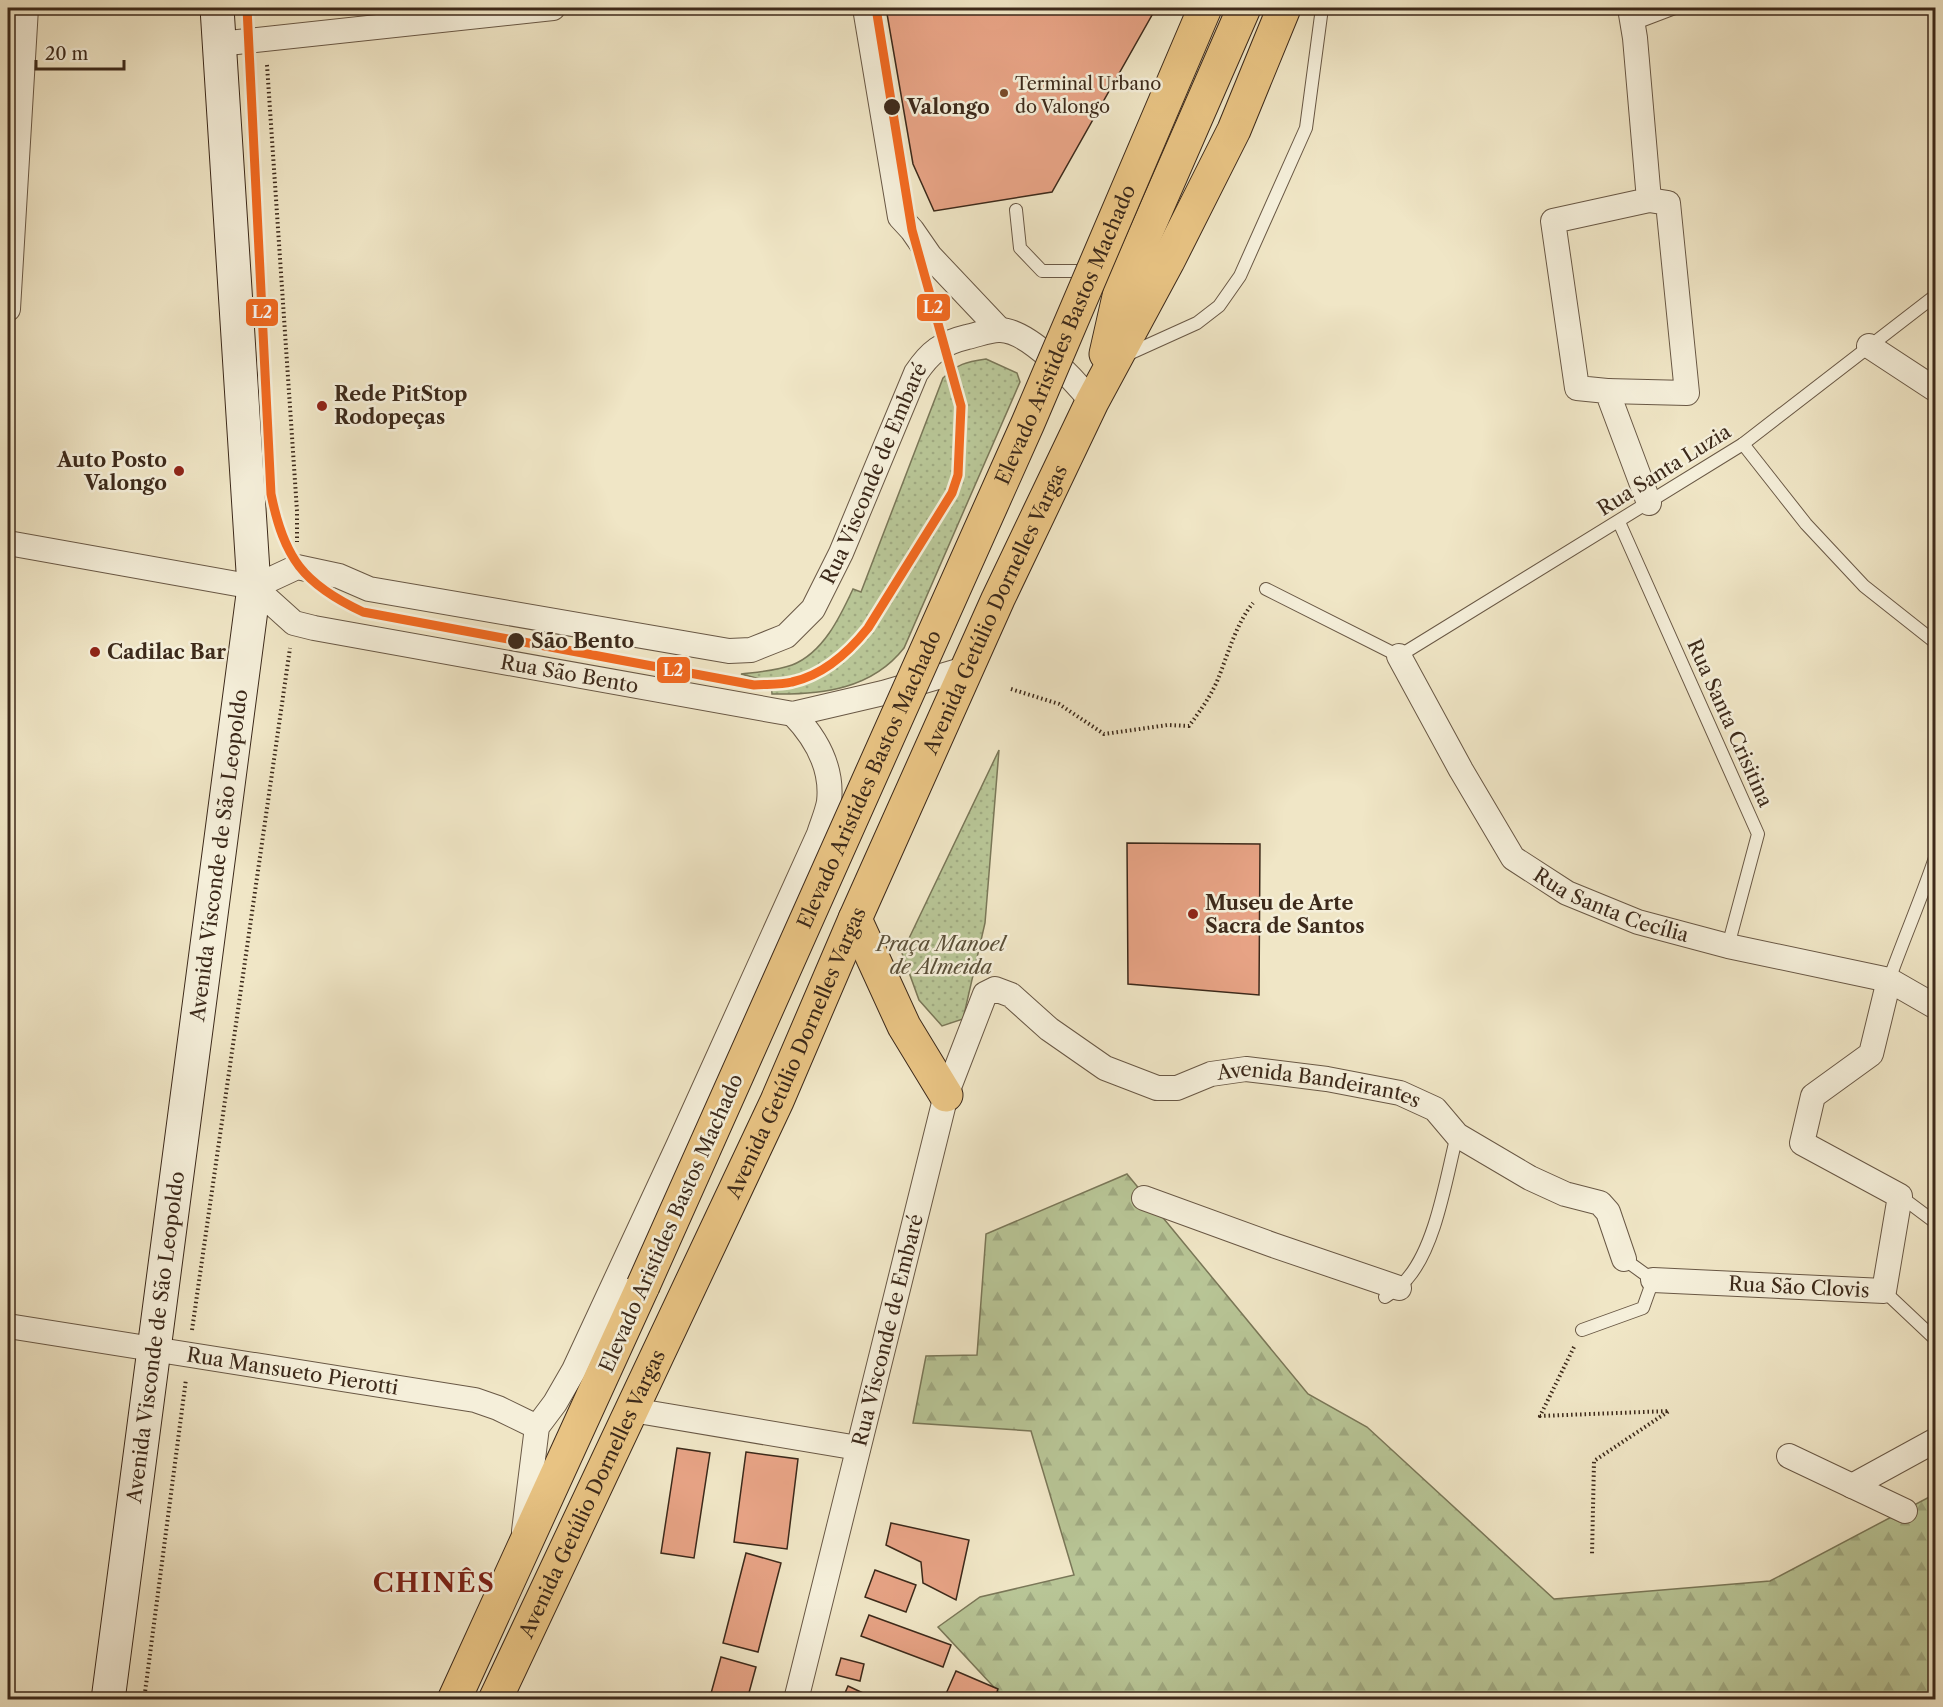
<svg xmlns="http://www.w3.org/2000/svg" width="1943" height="1707" font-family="'Libre Caslon Text',serif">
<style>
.green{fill:url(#green-dots);stroke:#7a7758;stroke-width:1.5}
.forest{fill:url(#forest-firs);stroke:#7a7758;stroke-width:1.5}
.building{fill:#e7a385;stroke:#3c291a;stroke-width:1.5}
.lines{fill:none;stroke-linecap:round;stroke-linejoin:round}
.lane-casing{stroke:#695845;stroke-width:14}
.street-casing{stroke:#695845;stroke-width:26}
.secondary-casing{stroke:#3c291a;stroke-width:35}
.primary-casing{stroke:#3c291a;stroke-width:35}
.path{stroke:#3c291a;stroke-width:4;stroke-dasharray:1.5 3;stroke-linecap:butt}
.lane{stroke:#f5efda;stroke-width:12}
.street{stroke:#f5efda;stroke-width:24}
.secondary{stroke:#f5efda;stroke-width:33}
.primary{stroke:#e8c383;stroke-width:33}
.primary-bridge-casing{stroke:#3c291a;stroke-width:35;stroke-linecap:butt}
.primary-bridge{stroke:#e8c383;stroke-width:33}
.rail-1-casing{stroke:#f5efda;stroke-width:14}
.rail-1{stroke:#f26a21;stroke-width:9}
.bus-dot{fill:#7a4b2a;stroke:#f5efda;stroke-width:2}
.stop-dot{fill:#3c291a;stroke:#f5efda;stroke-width:2}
.poi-dot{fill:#8f2418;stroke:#f5efda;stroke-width:2}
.labels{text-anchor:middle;stroke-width:5;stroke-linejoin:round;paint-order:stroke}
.bus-label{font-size:18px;fill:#3c291a;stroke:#f5efda;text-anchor:start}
.stop-label{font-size:20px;font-weight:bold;fill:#3c291a;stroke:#f5efda;text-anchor:start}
.street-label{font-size:20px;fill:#3c291a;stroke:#f5efda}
.poi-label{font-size:20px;font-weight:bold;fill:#3c291a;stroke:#f5efda;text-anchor:start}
.park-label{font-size:20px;font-style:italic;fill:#5b5039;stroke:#f5efda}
.district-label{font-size:26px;font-weight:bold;letter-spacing:1.5px;fill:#7a1f14;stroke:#f5efda}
.line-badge{stroke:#f5efda;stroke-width:2}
.badge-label{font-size:16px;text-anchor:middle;font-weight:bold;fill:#fff}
</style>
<defs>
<pattern id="green-dots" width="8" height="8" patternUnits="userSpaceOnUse" patternTransform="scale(1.5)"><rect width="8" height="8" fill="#b8c596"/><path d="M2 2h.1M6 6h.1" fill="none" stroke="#9fa981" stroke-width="1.8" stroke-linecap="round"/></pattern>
<pattern id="forest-firs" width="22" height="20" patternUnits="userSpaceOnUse" patternTransform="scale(1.5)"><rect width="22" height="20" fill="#b8c596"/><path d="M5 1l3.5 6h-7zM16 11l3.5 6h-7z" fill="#9fa981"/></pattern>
</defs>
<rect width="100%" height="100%" fill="#f0e6c6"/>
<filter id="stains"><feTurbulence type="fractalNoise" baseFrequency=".00333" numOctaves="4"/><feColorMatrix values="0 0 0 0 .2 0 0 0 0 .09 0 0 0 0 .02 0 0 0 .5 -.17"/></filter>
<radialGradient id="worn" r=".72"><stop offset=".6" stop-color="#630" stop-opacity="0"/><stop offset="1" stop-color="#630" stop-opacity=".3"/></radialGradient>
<g class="green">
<path d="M986 359 1017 373 1020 382 904 648C872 689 822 695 772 694L771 682 741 674C758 672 776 671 792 665 823 653 840 617 853 589L861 592 943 378C958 364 965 362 986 359Z"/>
<polygon points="999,750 985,923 963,1019 942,1026 919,1000 902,953"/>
</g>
<polygon class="forest" points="1127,1174 1308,1394 1367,1427 1554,1599 1770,1581 1935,1494 1935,1699 1005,1699 938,1627 980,1597 1074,1575 1031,1431 913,1423 926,1356 977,1355 986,1234"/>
<g class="building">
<polygon points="886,8 1156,8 1052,192 934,211 913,164"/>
<polygon points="1127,843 1260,844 1259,995 1128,984"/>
<polygon points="677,1448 710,1453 694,1558 661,1553"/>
<polygon points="746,1452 798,1459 787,1549 734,1542"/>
<polygon points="891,1523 969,1540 956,1600 923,1583 921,1562 886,1545"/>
<polygon points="746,1553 781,1563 758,1652 723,1643"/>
<polygon points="875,1570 916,1585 906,1612 865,1597"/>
<polygon points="869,1615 951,1645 943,1667 861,1636"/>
<polygon points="721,1657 756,1667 747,1700 719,1700 710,1697"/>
<polygon points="841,1658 864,1664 860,1681 836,1675"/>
<polygon points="956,1671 998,1689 994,1700 954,1700 945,1696"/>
<polygon points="848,1686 878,1700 842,1700"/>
</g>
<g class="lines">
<g class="lane-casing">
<g id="lane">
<polyline points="1633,24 1675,8"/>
<polyline points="1016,210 1020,248 1042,271 1091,271"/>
<polyline points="1124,356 1197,323 1219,306 1240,276 1306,128 1322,8"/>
<polyline points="1743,444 1806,524 1864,586 1936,643"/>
<polyline points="1619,522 1758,834 1728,946"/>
<polyline points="1266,589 1399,656 1743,444 1936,295"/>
<path d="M1889 980C1904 938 1922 897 1936 855"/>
<polyline points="1900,1196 1936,1223"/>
<polyline points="1884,1291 1936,1340"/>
<path d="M1385 1297C1393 1292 1401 1287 1407 1279 1436 1246 1446 1178 1457 1135"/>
<polyline points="1582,1330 1643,1308 1653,1280 1624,1259"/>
</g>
</g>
<g class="street-casing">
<g id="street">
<polyline points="865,8 900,217 912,230 930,256 999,329"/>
<polyline points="1630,8 1635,38 1649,200 1553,221 1577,388 1607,391 1649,503"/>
<polyline points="219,44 553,8"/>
<polyline points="8,309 26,8"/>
<polyline points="1869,346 1936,390"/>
<polyline points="1607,391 1687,393 1668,203 1649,200"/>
<path id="s1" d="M8 543 254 587 294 623 314 628 793 714 883 693 965 669"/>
<path id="s2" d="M254 587 297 567 339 576 369 589 729 651 751 650 786 636 813 609 841 553 916 373C930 352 942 343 967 337 977 335 989 330 999 330 1028 329 1075 381 1092 402"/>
<path id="s3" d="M1399 656 1461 770 1513 858 1567 893 1638 922 1728 946 1889 980 1936 1007"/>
<polyline points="1144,1198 1273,1245 1399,1288"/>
<path id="s4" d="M1653 1280 1884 1291 1900 1196 1802 1143 1813 1096 1871 1054 1889 980"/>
<path id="s5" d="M8 1326 475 1400 498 1408 537 1427"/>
<polyline points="632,1410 858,1448"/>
<polyline points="1789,1456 1905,1511"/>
<polyline points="1852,1486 1936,1440"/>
<path d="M524 1531 537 1427 555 1403 574 1370 678 1146 819 834C822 824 827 813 829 802 833 767 816 738 793 714"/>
<path id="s6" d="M796 1700 946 1095 985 994 995 989 1011 995 1049 1029 1105 1068 1157 1088H1177L1211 1074 1246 1069 1327 1079 1400 1093 1435 1109 1457 1135 1530 1178 1565 1194 1600 1203 1608 1212 1624 1259"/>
</g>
</g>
<g class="secondary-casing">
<g id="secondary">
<path id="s7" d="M108 1700 254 587 217 8"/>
</g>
</g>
<g class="primary-casing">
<g id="primary">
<polyline points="1106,354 1120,292 1244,8"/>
<polyline points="855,919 904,1026 946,1095"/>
<polyline points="454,1700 643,1286"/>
<path id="s8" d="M495 1700 777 1101 855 919 998 599 1092 402 1168 261 1234 130 1284 8"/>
</g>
</g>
<g class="path">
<polyline points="267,65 297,511 297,542"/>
<path d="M1011 689 1059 704 1104 734 1168 725 1189 726C1200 711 1211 696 1218 679 1228 654 1236 624 1253 603"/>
<polyline points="192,1330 290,648"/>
<polyline points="1574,1347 1540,1416 1669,1411 1594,1461 1592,1555"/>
<polyline points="144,1700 186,1379"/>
</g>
<use href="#lane" class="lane"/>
<use href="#street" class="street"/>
<use href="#secondary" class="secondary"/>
<use href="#primary" class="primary"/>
<g class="primary-bridge-casing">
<g id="primary-bridge">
<path id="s9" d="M643 1286 1028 423 1205 8"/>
</g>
</g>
<use href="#primary-bridge" class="primary-bridge"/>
<g class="rail-1-casing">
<path id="rail-1" d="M247 8 271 494C284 558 303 584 363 612L754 685C767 684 780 685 792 682 824 675 848 653 868 628L952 493 958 475 961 406 912 230 876 8"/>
</g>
<use href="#rail-1" class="rail-1"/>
</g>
<circle class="bus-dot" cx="1004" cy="93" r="5"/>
<g class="stop-dot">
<circle cx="892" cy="107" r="9"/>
<circle cx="516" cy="641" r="9"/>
</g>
<g class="poi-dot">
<circle cx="322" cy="406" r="6"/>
<circle cx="179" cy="471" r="6"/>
<circle cx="95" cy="652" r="6"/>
<circle cx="1193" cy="914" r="6"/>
</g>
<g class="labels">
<g class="bus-label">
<text x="1015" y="90">Terminal Urbano<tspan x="1015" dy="23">do Valongo</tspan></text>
</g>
<g class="stop-label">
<text x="907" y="114">Valongo</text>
<text x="531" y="648">São Bento</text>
</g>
<g class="street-label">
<text dy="7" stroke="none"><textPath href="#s9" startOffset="1041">Elevado Aristides Bastos Machado</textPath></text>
<text transform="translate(1664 470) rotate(-32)" y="7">Rua Santa Luzia</text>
<text dy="7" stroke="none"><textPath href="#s2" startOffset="735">Rua Visconde de Embaré</textPath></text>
<text dy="7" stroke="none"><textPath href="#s8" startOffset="1200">Avenida Getúlio Dornelles Vargas</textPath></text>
<text dy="7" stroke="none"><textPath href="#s1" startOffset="584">Rua São Bento</textPath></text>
<text transform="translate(1730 723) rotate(66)" y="7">Rua Santa Crisitina</text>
<text dy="7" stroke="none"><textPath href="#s9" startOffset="555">Elevado Aristides Bastos Machado</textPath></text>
<text dy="7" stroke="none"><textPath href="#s7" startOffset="852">Avenida Visconde de São Leopoldo</textPath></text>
<text dy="7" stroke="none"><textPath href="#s3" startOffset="342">Rua Santa Cecília</textPath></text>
<text dy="7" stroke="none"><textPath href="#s8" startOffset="714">Avenida Getúlio Dornelles Vargas</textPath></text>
<text dy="7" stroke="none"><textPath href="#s6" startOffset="1101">Avenida Bandeirantes</textPath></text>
<text transform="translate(671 1223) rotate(-66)" y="7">Elevado Aristides Bastos Machado</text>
<text dy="7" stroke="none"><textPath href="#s4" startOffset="146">Rua São Clovis</textPath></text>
<text dy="7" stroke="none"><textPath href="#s6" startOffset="381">Rua Visconde de Embaré</textPath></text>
<text dy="7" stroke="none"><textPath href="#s7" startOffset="366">Avenida Visconde de São Leopoldo</textPath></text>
<text dy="7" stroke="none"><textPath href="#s5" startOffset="288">Rua Mansueto Pierotti</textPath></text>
<text dy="7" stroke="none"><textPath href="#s8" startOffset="228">Avenida Getúlio Dornelles Vargas</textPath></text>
</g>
<g class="poi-label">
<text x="334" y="401">Rede PitStop<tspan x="334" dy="23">Rodopeças</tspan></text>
<text x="167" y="467" text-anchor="end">Auto Posto<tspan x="167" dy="23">Valongo</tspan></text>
<text x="107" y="659">Cadilac Bar</text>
<text x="1205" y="910">Museu de Arte<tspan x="1205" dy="23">Sacra de Santos</tspan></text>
</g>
<g class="park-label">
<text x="941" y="951">Praça Manoel<tspan x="941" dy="23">de Almeida</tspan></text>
</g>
<g class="district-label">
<text x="434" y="1592">CHINÊS</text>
</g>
</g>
<g class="line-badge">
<rect x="916" y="293" width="35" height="29" rx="6" fill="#f26a21"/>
<rect x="245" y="298" width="34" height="29" rx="6" fill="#f26a21"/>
<rect x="656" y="656" width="35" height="28" rx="6" fill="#f26a21"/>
</g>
<g class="badge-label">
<text x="933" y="313">L2</text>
<text x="262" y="318">L2</text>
<text x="673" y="676">L2</text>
</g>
<rect width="1943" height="1707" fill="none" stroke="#f0e6c6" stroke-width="30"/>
<rect x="9" y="9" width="1925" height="1689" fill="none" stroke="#3c291a" stroke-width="3"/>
<rect x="15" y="15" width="1913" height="1677" fill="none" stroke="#3c291a" stroke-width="1.5"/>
<path d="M36 60v9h88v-9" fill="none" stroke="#3c291a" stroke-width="3"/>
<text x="45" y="60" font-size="18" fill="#3c291a" stroke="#f5efda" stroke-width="4.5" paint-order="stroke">20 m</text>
<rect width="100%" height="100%" filter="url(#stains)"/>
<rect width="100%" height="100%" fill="url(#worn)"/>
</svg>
